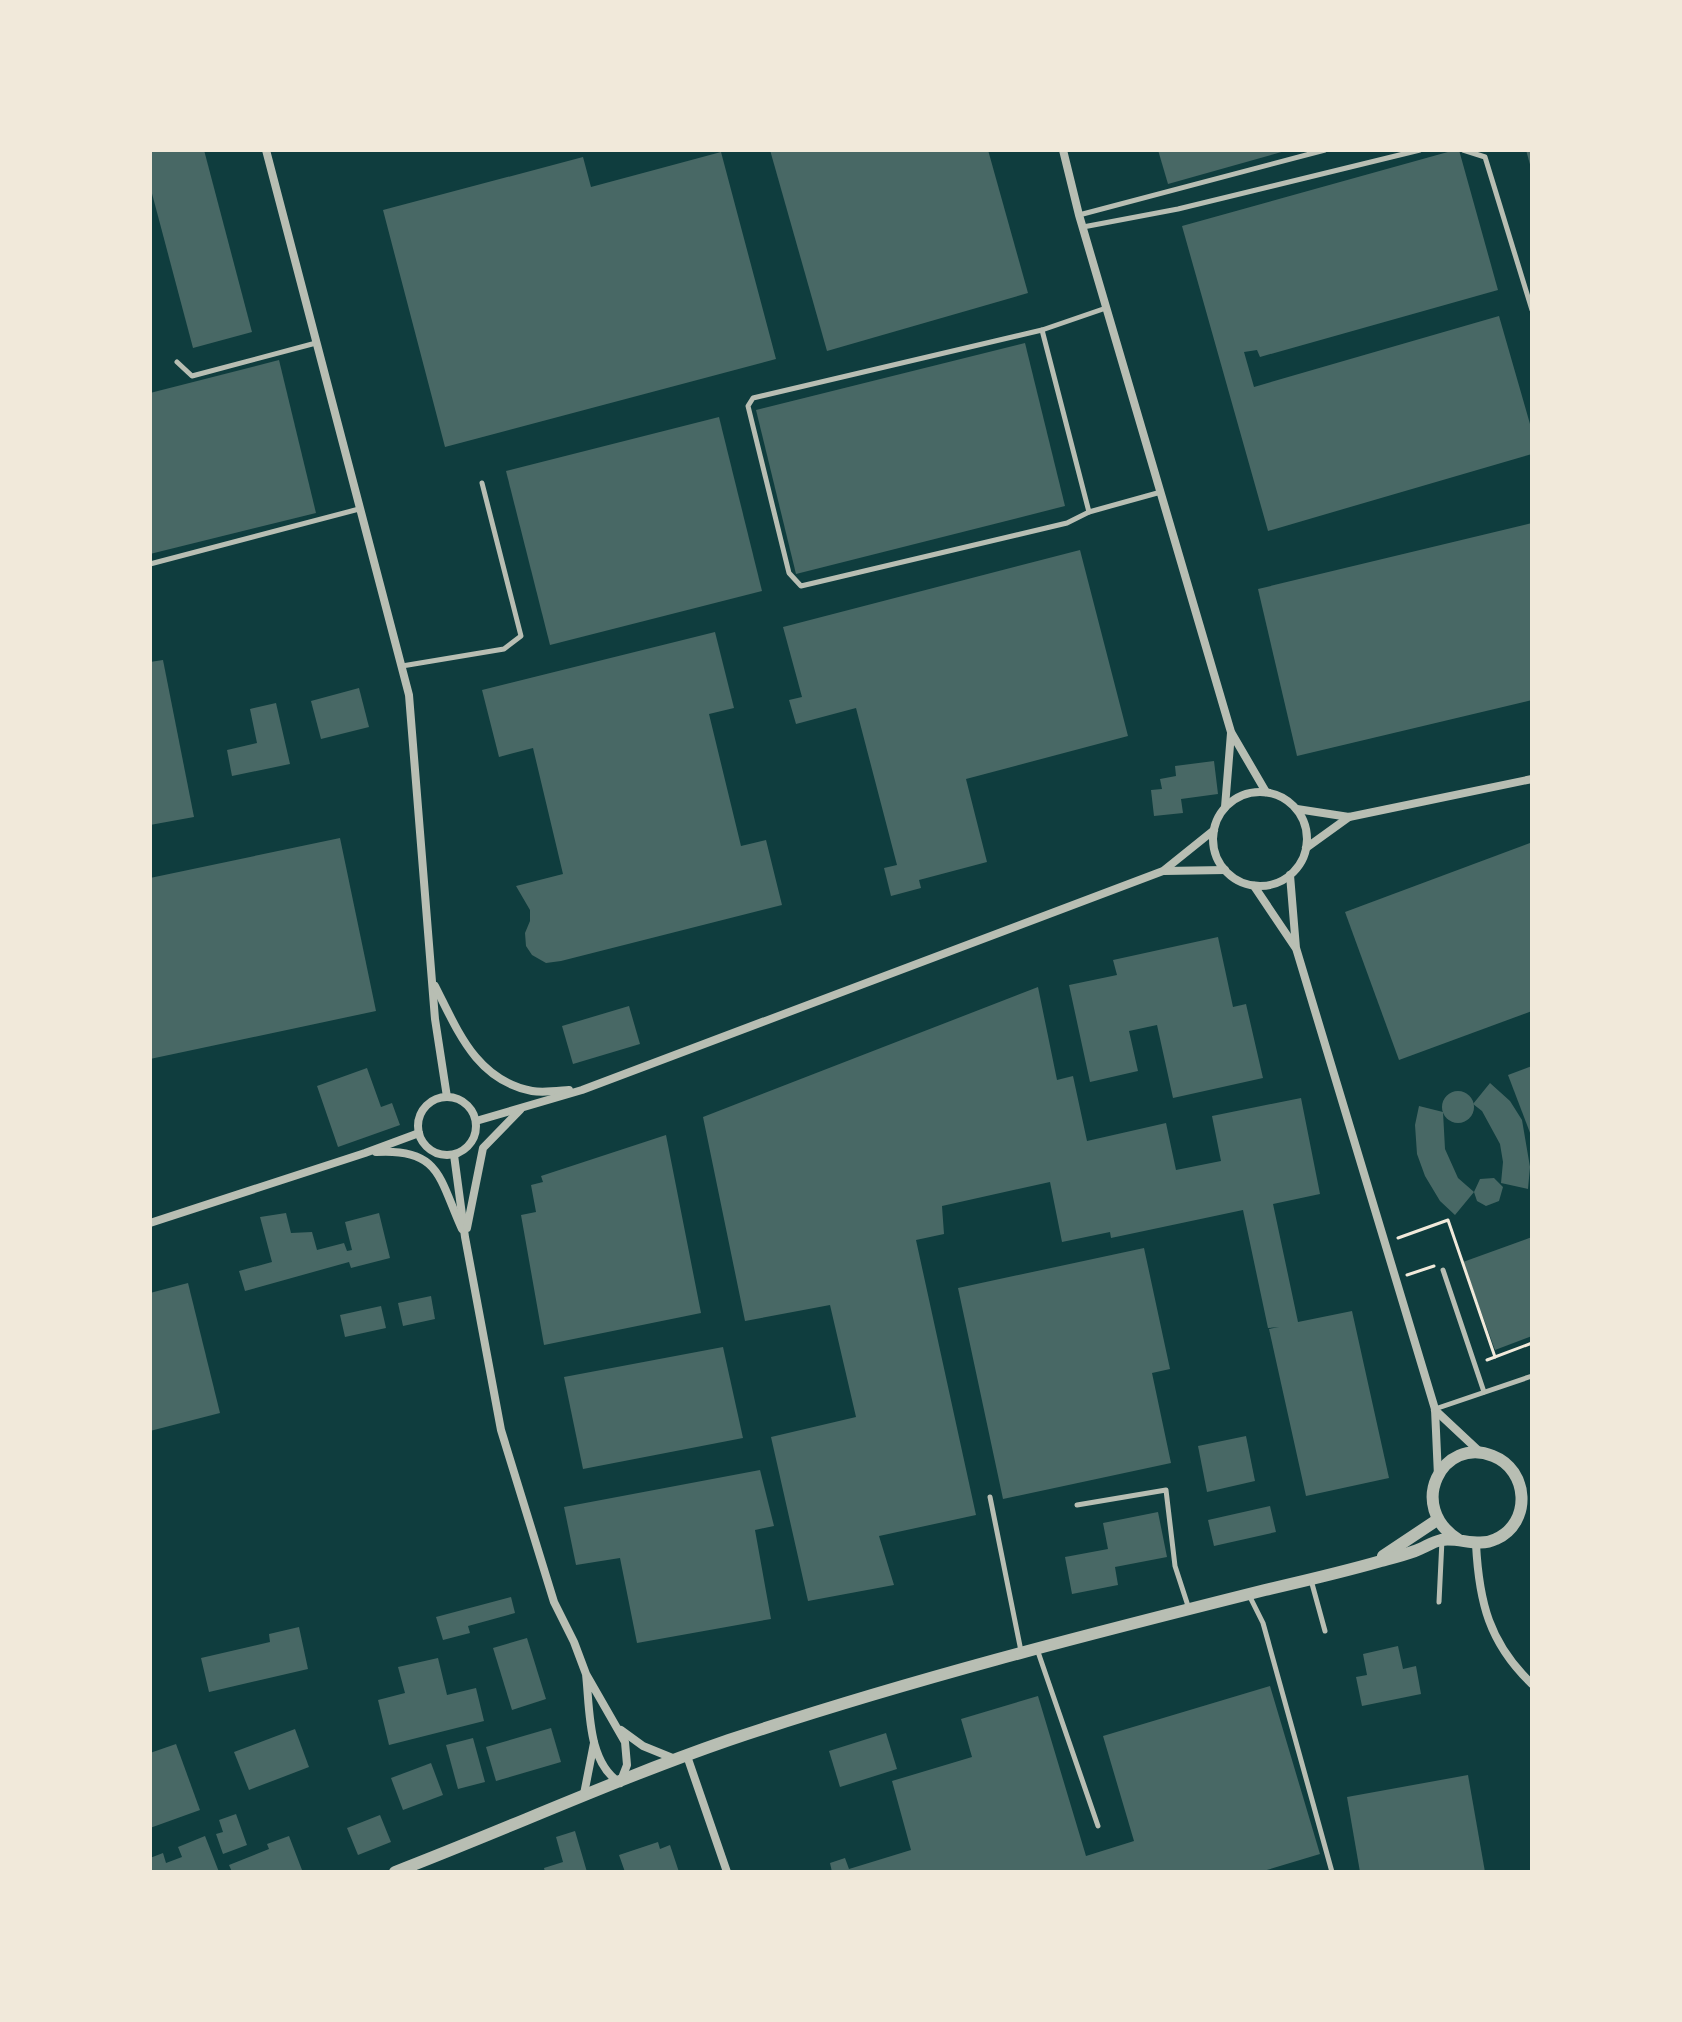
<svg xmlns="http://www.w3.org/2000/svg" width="1682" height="2022" viewBox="0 0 1682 2022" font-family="Inter,sans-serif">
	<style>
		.building { fill: #486865 }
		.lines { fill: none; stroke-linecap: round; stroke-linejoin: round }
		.path { stroke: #f1e9da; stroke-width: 3 }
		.service { stroke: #b8beb3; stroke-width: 5 }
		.minor { stroke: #b8beb3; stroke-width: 8 }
		.tertiary { stroke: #b8beb3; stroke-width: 12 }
	</style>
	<rect width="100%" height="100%" fill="#0f3d3e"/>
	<g class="building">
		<polygon points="150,150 204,150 252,332 193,348 150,186"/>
		<polygon points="770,150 988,150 1028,293 827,351"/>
		<polygon points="1158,150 1285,150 1285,151 1168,184"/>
		<polygon points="1455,150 1459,150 1498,290 1260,357 1257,350 1244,352 1254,387 1499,316 1532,431 1532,454 1268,531 1182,226"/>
		<polygon points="1526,150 1532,150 1532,168 1531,168"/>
		<polygon points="721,152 776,359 445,447 383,210 583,157 591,187"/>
		<polygon points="1025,343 1065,506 796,574 756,410"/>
		<polygon points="279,360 316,513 150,554 150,393"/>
		<polygon points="719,417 762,591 550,645 506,471"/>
		<polygon points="1532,523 1532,700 1297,756 1258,589"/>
		<polygon points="1080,550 1128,736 966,779 987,862 919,880 921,888 891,896 884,868 897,865 856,708 796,724 789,700 802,697 783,627"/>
		<polygon points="715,632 734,708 709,714 741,846 766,840 782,905 561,961 546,963 532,955 526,946 525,933 530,921 530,910 516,886 563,874 533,748 499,757 482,690"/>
		<polygon points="163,660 194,817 150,825 150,662"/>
		<polygon points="359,688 369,727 321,739 311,701"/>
		<polygon points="276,703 290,764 232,776 227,750 257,743 250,709"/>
		<polygon points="1214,761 1218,794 1181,799 1183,813 1154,816 1151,790 1162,789 1160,779 1176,776 1175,766"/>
		<polygon points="340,838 376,1011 150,1059 150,878"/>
		<polygon points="1530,843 1532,1011 1399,1060 1345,912"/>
		<polygon points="1218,937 1233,1007 1246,1004 1263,1078 1173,1098 1157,1025 1129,1031 1138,1071 1090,1082 1069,985 1117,975 1113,960"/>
		<polygon points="1038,987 1057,1080 1073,1076 1087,1141 1166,1123 1176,1170 1221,1161 1212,1116 1301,1098 1320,1194 1273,1204 1298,1322 1352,1311 1389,1478 1306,1496 1269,1329 1279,1327 1268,1328 1243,1210 1111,1238 1110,1232 1062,1242 1050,1182 942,1206 944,1234 916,1240 976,1515 879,1536 894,1585 808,1601 771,1437 856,1417 830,1305 745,1321 703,1117"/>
		<polygon points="629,1006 640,1044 573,1064 562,1026"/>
		<polygon points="1532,1066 1532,1138 1508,1075"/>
		<polygon points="367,1068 381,1107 392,1103 400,1125 338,1147 317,1086"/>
		<polygon points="1490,1083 1510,1101 1522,1120 1530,1167 1528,1189 1501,1183 1503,1162 1500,1144 1482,1111 1473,1104"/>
		<circle cx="1458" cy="1107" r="16"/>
		<polygon points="1419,1106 1443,1112 1445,1149 1458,1178 1474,1192 1480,1179 1494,1178 1503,1187 1499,1201 1486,1206 1477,1201 1474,1192 1455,1215 1440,1201 1425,1176 1417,1154 1415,1125"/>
		<polygon points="666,1135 701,1313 544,1345 521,1215 536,1212 531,1185 543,1182 541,1176"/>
		<polygon points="286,1213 291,1233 312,1232 317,1250 344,1243 347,1251 352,1250 345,1222 379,1213 390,1258 351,1268 349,1262 245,1291 239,1271 272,1262 260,1217"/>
		<polygon points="1532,1237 1532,1336 1495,1350 1463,1262"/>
		<polygon points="1144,1248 1170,1369 1152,1373 1171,1463 1003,1499 958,1288"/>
		<polygon points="188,1283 220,1413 150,1431 150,1293"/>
		<polygon points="431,1296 435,1319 403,1326 398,1303"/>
		<polygon points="381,1306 386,1328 345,1337 340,1315"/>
		<polygon points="723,1347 743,1438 583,1469 564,1377"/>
		<polygon points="1246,1436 1255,1481 1207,1492 1198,1446"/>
		<polygon points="760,1470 774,1526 755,1530 771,1619 637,1643 620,1558 576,1565 564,1507"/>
		<polygon points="1270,1506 1276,1532 1214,1546 1208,1520"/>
		<polygon points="1158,1512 1167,1557 1115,1567 1118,1585 1072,1594 1065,1557 1108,1549 1103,1523"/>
		<polygon points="511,1597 515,1613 468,1626 470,1633 443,1640 436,1617"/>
		<polygon points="299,1627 308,1669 209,1692 201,1658 270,1642 269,1634"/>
		<polygon points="527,1638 546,1699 512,1710 493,1648"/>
		<polygon points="1398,1646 1403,1669 1416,1666 1421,1694 1362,1706 1356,1677 1367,1675 1363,1654"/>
		<polygon points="438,1658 447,1695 476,1688 484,1721 389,1745 378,1700 405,1693 398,1667"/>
		<polygon points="1270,1686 1320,1854 1260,1872 832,1872 830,1863 845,1858 849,1869 911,1850 892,1781 972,1757 961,1719 1038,1696 1086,1856 1134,1841 1103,1736"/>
		<polygon points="551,1728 561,1762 496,1781 486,1747"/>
		<polygon points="295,1729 309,1767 249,1790 234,1752"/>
		<polygon points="886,1733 897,1769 840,1787 829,1751"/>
		<polygon points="473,1738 485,1782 458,1789 446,1745"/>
		<polygon points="176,1744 200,1810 150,1828 150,1753"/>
		<polygon points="431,1763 443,1795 403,1810 391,1778"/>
		<polygon points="1468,1775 1485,1872 1360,1872 1347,1797"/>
		<polygon points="236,1814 247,1845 223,1854 216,1834 223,1832 219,1820"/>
		<polygon points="380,1815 391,1842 358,1855 347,1828"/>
		<polygon points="575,1831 587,1872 545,1872 544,1868 563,1862 556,1837"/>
		<polygon points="205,1836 219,1872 150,1872 150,1858 163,1853 166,1863 182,1857 178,1847"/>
		<polygon points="289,1836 302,1870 232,1872 229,1865 269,1849 267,1844"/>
		<polygon points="658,1842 660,1849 670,1845 679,1872 625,1872 619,1855"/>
	</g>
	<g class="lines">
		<g class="path">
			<polyline points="1398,1238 1448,1220 1495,1357"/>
			<polyline points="1407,1275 1434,1266"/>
			<polyline points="1487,1360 1532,1343"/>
		</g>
		<g class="service">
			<polyline points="1463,150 1485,157 1532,310"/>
			<polyline points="1079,215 1325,150"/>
			<polyline points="1083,227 1178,209 1420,150"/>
			<polyline points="1106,308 1042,330 1089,512 1161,492"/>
			<polyline points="1042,330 753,398 748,406 789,573 801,586 1067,523 1089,512"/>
			<polyline points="177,362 192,376 316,343"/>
			<polyline points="150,564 359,509"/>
			<polyline points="402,666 504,649 521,636 482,483"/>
			<polyline points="1443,1270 1484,1392"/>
			<polyline points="1435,1409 1532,1376"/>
			<polyline points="990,1497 1021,1651"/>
			<polyline points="1077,1505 1166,1490 1175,1566 1189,1609"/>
			<polyline points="1311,1580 1325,1631"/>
			<polyline points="1249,1595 1263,1623 1332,1872"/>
			<polyline points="1439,1602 1442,1540"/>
			<polyline points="1037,1649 1098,1826"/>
		</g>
		<g class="minor">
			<polyline points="266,150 409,695 435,1019 447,1097"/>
			<polyline points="1063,150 1079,215 1231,732 1266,792"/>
			<circle cx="1260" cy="839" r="47"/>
			<polyline points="1225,807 1231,733"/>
			<polyline points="1297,809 1349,817 1532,779"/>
			<polyline points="1306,848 1349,817"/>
			<polyline points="1164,871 1225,870"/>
			<polyline points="1290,875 1296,948 1435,1409 1438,1476"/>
			<polyline points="1254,886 1295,947"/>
			<path d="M435 986C458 1031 476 1080 532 1091 543 1093 557 1091 569 1090"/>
			<circle cx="447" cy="1126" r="29"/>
			<polyline points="476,1121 582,1090 1163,871 1214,830"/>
			<path d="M376 1152C441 1148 439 1179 462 1229"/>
			<path d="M454 1155 465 1237 501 1430 554 1602 574 1642 586 1674 625 1742 627 1765 620 1783C587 1762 590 1709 586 1674"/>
			<polyline points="150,1223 365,1153 419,1133"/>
			<polyline points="467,1228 483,1148 520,1110"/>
			<polyline points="1435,1410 1481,1453"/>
			<path d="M1476 1544C1479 1602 1489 1643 1532 1684"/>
			<polyline points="621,1730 643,1746 675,1759"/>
			<polyline points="687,1756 727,1872"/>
			<polyline points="584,1794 594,1743"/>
		</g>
		<g class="tertiary">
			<polyline points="1383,1556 1437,1520"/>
			<path d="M395 1872C507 1829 616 1779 729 1740 905 1681 1085 1635 1265 1590 1304 1581 1343 1572 1381 1561 1392 1558 1404 1555 1415 1551 1424 1548 1432 1542 1441 1540 1460 1537 1478 1548 1496 1539 1532 1523 1529 1470 1493 1456 1443 1435 1405 1507 1459 1540"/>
		</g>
	</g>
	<rect width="1682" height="2022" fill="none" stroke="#f1e9da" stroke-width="304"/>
</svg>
